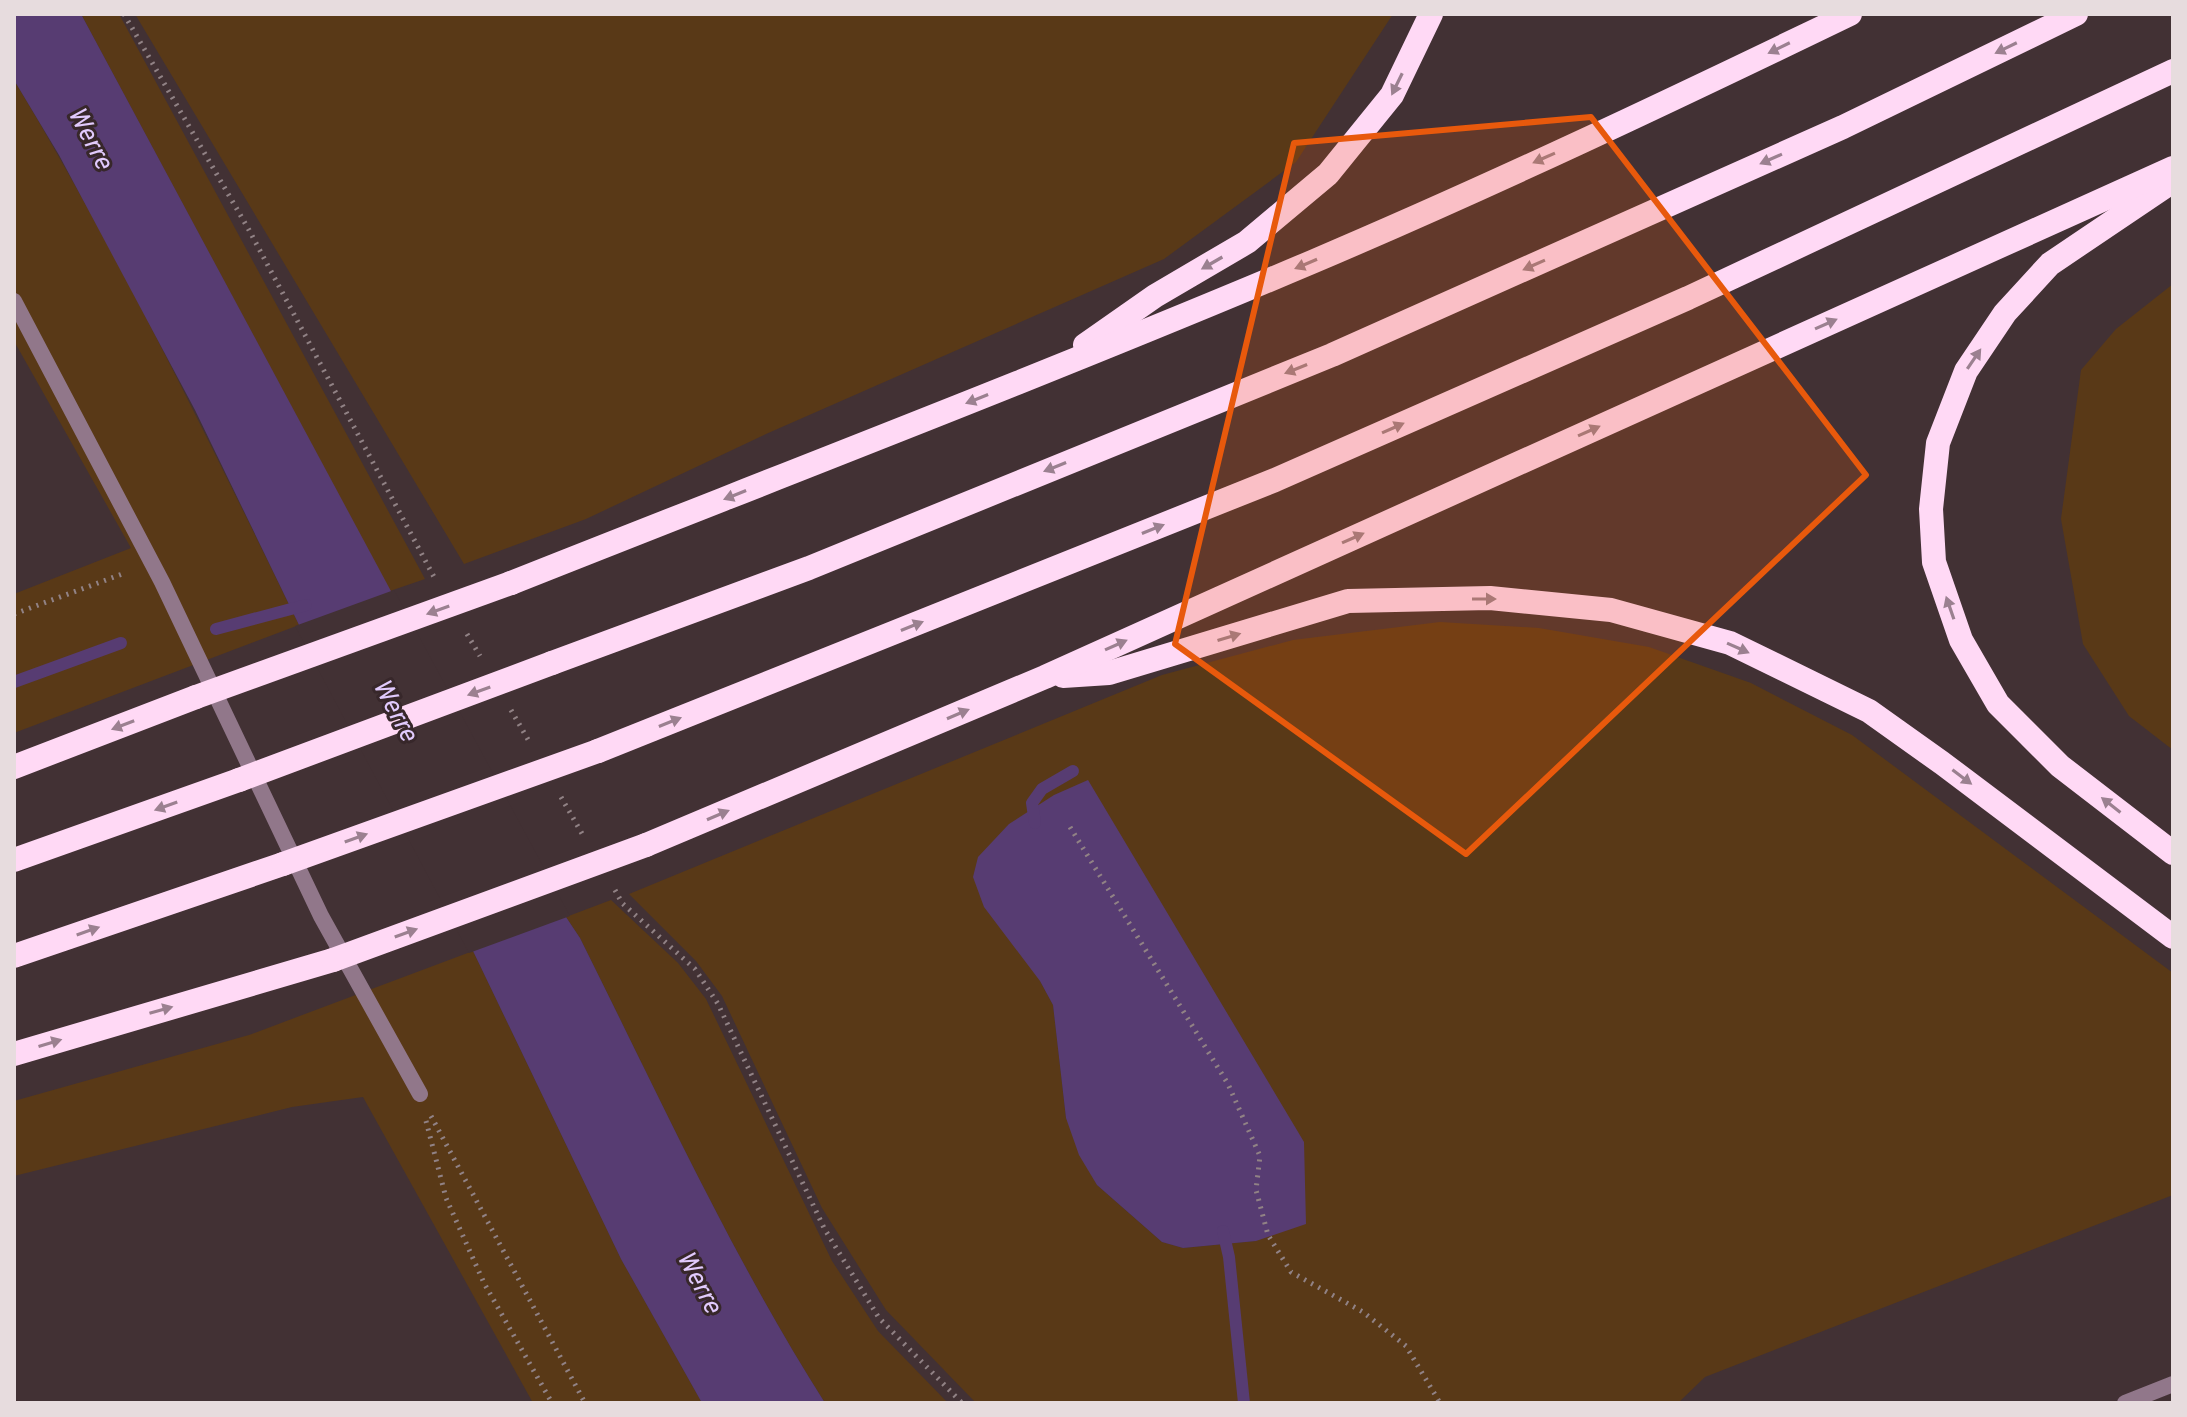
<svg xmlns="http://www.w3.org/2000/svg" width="2187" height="1417" viewBox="0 0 2187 1417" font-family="Overpass,sans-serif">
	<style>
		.green { fill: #593917; fill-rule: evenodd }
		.water { fill: #573c72 }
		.pier { fill: #423134 }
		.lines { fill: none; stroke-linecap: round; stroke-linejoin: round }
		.stream { stroke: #573c72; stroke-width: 12 }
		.path { stroke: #918285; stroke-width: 5; stroke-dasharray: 2 6; stroke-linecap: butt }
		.minor { stroke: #91778a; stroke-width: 16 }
		.motorway { stroke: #ffd9f5; stroke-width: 24 }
		.motorway-bridge { stroke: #ffd9f5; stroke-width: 24 }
		.oneway { fill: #9b8090 }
		.marked { fill: #e8590c; fill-opacity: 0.2; stroke: #e8590c; stroke-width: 6; stroke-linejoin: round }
		.labels { text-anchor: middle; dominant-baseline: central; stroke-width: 6; stroke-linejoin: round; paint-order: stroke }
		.water-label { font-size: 26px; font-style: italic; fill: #e1cafd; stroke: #37272a }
	</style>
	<rect width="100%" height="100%" fill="#423134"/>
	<g class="green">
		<polygon points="81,14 119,14 425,579 390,591"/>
		<polygon points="135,14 1393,14 1296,162 1164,259 766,434 586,519 464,564"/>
		<path d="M14 80C120 256 209 441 299 625L14 733V594L131 548 14 341Z"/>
		<polygon points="2173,284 2173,750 2129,716 2083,644 2061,519 2081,370 2116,329"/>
		<path d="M1440 622 1539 628 1649 647 1751 683 1852 735 2173 973V1195L1705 1377 1678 1403H976L886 1310 822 1208 722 996 696 961 629 894 1162 675 1293 640ZM1040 981 1268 1235 1255 1241 1183 1248 1162 1242 1097 1185 1066 1118 1053 1005Z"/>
		<path d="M611 900 678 963 706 999 832 1261 878 1331 948 1403H825C731 1255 658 1094 580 938L566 917Z"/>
		<polygon points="473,951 621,1259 702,1403 533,1403 363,1097 292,1107 14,1176 14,1101 249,1035"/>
	</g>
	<g class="water">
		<path d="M14 14H81L566 917 580 938C658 1094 731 1255 825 1403H702L621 1259 473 951 299 625 195 410 59 155 14 80Z"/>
		<polygon points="1088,780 1304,1142 1306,1224 1256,1241 1183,1248 1162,1242 1097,1185 1079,1155 1066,1118 1053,1005 1040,981 984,907 973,877 978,857 1009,824 1054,795"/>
	</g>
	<polygon class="pier" points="394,590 570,916 469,953 295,626"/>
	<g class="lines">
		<g class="stream">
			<polyline points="216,629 306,605"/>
			<polyline points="14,682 121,643"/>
			<polyline points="1035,823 1032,803 1042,789 1073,771"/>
			<polyline points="1223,1231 1229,1257 1244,1403"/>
		</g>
		<g class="path">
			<polyline points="124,14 249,230 434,577"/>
			<polyline points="14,614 125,573"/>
			<polyline points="467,634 480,656"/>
			<polyline points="511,710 530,743"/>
			<polyline points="561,797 584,837"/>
			<polyline points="1070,827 1228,1084 1260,1156 1256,1190 1268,1235 1291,1272 1363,1312 1406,1346 1440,1403"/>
			<polyline points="615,890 622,903 695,969 718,1004 824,1228 879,1318 962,1403"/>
			<polyline points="431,1116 585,1403"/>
			<polyline points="426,1121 446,1198 484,1283 552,1403"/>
		</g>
		<g class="minor">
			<polyline points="14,301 162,582 321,916 420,1094"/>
			<polyline points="2125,1403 2173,1384"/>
		</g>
		<g class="motorway">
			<polyline points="2173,181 2050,264 2005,313 1966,371 1938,443 1931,509 1934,562 1961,640 1998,704 2060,766 2173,853"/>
			<polyline points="1085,345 1155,296 1247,242 1328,174 1392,95 1431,14"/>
			<path d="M511 583C778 477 1047 374 1312 262 1493 185 1672 100 1850 14"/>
			<polyline points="552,663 809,568 1332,355 1843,127 2076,14"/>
			<polyline points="1063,676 1109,673 1348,601 1490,598 1611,610 1730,643 1869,711 1942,763 2173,937"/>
			<polyline points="598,751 1275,480 1688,298 2173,71"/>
			<polyline points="14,767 196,697"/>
			<polyline points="646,845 1045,677 2173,168"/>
			<polyline points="14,860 239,780"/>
			<polyline points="14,956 283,864"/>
			<polyline points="14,1054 333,960"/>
		</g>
		<g class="motorway-bridge">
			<polyline points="196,697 511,583"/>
			<polyline points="239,780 552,663"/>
			<polyline points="283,864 598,751"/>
			<polyline points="333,960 646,845"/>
		</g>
	</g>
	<defs><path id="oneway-solid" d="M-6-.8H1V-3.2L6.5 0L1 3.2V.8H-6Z" transform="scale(2)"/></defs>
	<g class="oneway">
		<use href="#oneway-solid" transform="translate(1779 48) rotate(154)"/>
		<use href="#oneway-solid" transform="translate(2006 48) rotate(154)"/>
		<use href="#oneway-solid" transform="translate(1397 84) rotate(116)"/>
		<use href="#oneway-solid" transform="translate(1544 158) rotate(156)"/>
		<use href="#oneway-solid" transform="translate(1771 159) rotate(156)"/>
		<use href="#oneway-solid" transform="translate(1212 263) rotate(150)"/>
		<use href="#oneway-solid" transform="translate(1306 264) rotate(157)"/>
		<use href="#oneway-solid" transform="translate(1534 265) rotate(156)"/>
		<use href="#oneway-solid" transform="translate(1826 324) rotate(-24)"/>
		<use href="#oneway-solid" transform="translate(1974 359) rotate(-56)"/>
		<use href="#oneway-solid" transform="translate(1296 369) rotate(158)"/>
		<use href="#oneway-solid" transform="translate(977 399) rotate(158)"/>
		<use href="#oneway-solid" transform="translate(1393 428) rotate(-24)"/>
		<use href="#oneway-solid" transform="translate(1589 431) rotate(-24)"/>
		<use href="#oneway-solid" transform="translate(1055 467) rotate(158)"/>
		<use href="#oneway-solid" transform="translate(735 495) rotate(158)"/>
		<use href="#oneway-solid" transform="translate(1153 529) rotate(-22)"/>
		<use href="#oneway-solid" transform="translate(1353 538) rotate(-24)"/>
		<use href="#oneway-solid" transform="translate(1484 599)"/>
		<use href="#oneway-solid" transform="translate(1950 608) rotate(-109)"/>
		<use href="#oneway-solid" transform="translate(438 610) rotate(160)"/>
		<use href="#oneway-solid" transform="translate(912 626) rotate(-22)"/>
		<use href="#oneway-solid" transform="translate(1229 637) rotate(-17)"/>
		<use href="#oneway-solid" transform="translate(1116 645) rotate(-24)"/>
		<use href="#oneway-solid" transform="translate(1738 648) rotate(24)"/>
		<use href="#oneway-solid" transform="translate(479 691) rotate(160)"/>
		<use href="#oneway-solid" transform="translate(958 714) rotate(-23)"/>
		<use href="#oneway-solid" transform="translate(670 722) rotate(-22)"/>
		<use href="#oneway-solid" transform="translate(123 725) rotate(159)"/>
		<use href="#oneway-solid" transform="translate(1962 777) rotate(37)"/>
		<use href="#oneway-solid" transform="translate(2111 805) rotate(-142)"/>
		<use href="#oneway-solid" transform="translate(166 806) rotate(160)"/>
		<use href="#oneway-solid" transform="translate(718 815) rotate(-23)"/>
		<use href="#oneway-solid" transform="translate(356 838) rotate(-20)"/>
		<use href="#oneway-solid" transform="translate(88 931) rotate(-19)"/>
		<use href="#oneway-solid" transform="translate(406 933) rotate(-20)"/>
		<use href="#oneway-solid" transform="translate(161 1010) rotate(-16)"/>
		<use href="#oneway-solid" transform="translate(50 1043) rotate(-17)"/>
	</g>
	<path class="marked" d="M1591 117 1866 475 1466 854 1175 644 1294 143Z"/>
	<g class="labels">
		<g class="water-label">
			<text transform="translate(89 139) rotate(62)">Werre</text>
			<text transform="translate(394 711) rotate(62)">Werre</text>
			<text transform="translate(698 1283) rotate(62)">Werre</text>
		</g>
	</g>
	<rect width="2187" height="1417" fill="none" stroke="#e7dcde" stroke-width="32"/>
</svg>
